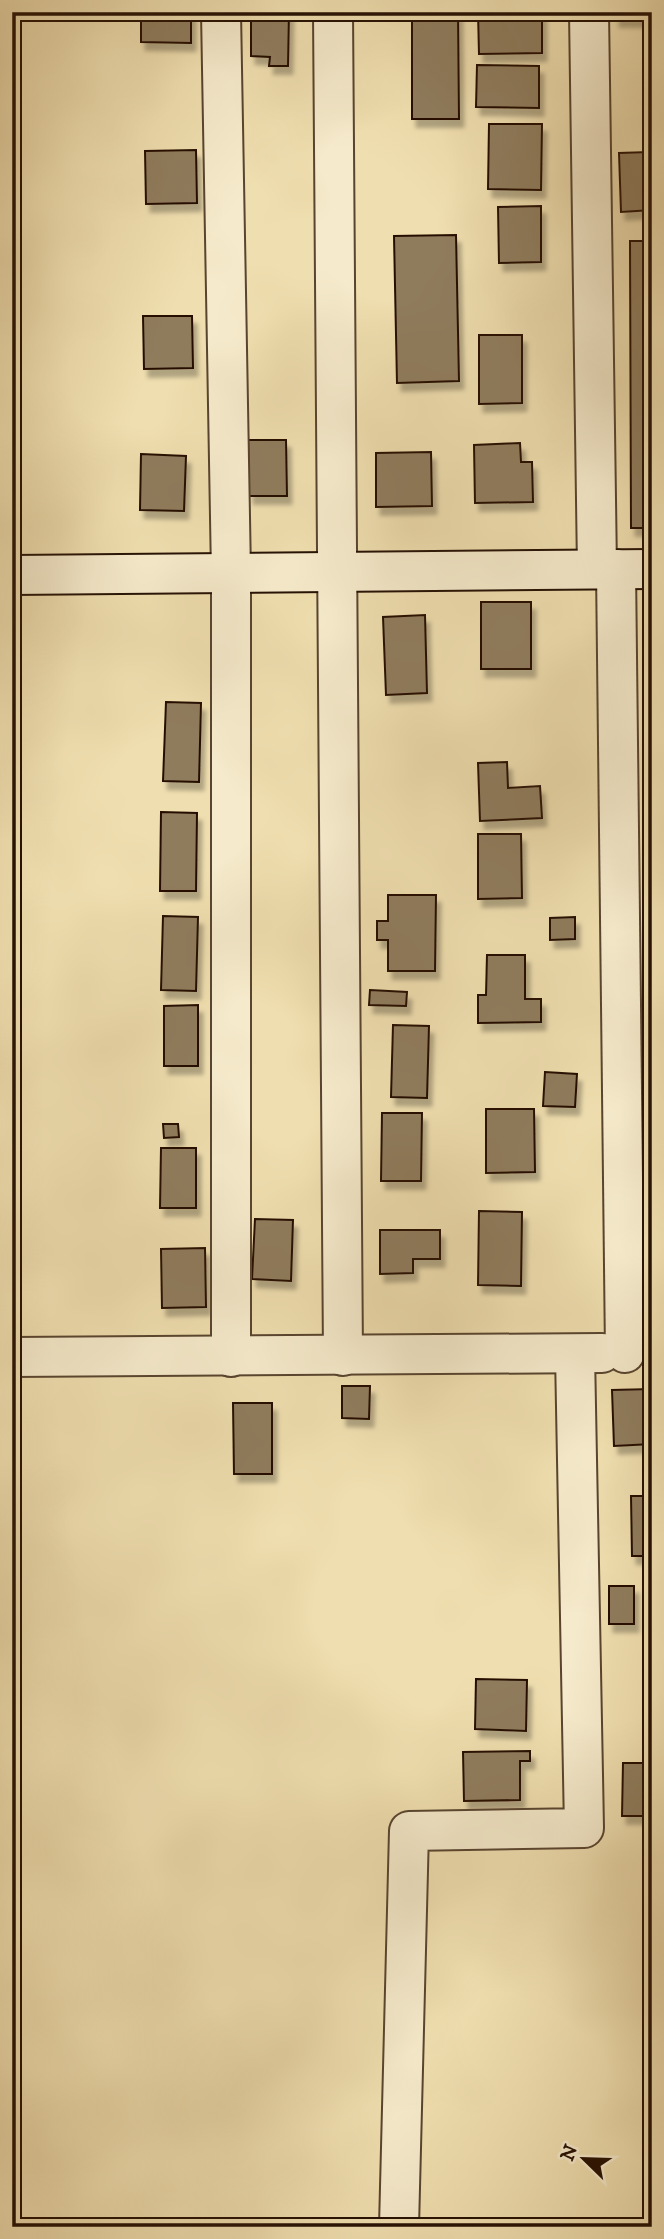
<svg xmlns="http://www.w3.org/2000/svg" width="664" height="2239" viewBox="0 0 664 2239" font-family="'IM FELL DW Pica',serif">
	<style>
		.building { fill: #8f7c5d; stroke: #261104; stroke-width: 2; filter: url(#shadow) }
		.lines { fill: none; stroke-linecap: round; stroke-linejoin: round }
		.lane-casing { stroke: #58442f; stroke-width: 24 }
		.street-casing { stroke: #58442f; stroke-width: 42 }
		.secondary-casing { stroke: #261104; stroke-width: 42 }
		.lane { stroke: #f5eacb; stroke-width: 21 }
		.street { stroke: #f5eacb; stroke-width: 38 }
		.secondary { stroke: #f5eacb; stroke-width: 38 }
	</style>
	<defs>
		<filter id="shadow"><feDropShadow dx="4.5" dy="8" stdDeviation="2" flood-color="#0004"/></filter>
	</defs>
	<rect width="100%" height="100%" fill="#efdeaf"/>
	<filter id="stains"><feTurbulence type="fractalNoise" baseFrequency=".00286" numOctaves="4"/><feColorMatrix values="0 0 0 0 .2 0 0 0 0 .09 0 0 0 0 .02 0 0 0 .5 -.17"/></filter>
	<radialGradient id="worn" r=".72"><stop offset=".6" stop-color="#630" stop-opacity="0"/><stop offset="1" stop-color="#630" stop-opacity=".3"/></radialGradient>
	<g class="building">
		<polygon points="141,12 191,12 191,43 141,42"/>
		<polygon points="251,12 289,12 288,66 269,66 270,57 251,56"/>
		<polygon points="412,12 458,12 459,119 412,119"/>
		<polygon points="478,12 542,12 542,53 479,54"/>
		<rect x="615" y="12" width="37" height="7"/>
		<polygon points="477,65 539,66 539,108 476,107"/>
		<polygon points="489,124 542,124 541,190 488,189"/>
		<polygon points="196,150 197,203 146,204 145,151"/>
		<polygon points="649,152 652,210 621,212 619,153"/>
		<polygon points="541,206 541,262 499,263 498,207"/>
		<polygon points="456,235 459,381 397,383 394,236"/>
		<polygon points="630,241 652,241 652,528 631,528"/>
		<polygon points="143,316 192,316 193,368 144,369"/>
		<polygon points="479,335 522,335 522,403 479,404"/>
		<polygon points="248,440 286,440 287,496 249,496"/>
		<polygon points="520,443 521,462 532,462 533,502 475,503 474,445"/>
		<polygon points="431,452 432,506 376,507 376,453"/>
		<polygon points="141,454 186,456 184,511 140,510"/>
		<rect x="481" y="602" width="50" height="67"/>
		<polygon points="425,615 427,693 386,695 383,617"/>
		<polygon points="166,702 201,703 199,782 163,781"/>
		<polygon points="507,762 508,788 540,786 542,818 480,821 478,763"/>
		<polygon points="161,812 197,813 196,891 160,891"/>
		<polygon points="478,834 521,834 522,898 478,899"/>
		<polygon points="388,895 436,895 435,971 388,971 388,940 377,940 377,921 388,921"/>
		<polygon points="163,916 198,917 196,991 161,990"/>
		<polygon points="575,917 575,939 550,940 550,918"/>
		<polygon points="487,955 525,955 525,999 541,999 541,1022 478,1023 478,995 486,995"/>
		<polygon points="370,990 407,992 406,1006 369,1005"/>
		<polygon points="198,1005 198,1066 164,1066 164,1006"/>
		<polygon points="393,1025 429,1026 427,1098 391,1097"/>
		<polygon points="545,1072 577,1074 575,1107 543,1106"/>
		<polygon points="486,1109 534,1109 535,1172 486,1173"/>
		<polygon points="382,1113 422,1113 421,1181 381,1181"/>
		<polygon points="163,1124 178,1124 179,1137 164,1138"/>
		<polygon points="161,1148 196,1148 196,1208 160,1208"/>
		<polygon points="479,1211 522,1212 521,1286 478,1285"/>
		<polygon points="255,1219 293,1220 291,1281 252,1279"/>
		<polygon points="380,1230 440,1230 440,1259 413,1259 413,1273 380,1274"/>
		<polygon points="205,1248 206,1307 162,1308 161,1249"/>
		<polygon points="342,1386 370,1386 369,1419 342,1418"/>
		<polygon points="652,1389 652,1444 614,1446 612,1390"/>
		<polygon points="233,1403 272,1403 272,1474 234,1474"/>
		<polygon points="631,1496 652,1496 652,1556 632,1556"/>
		<rect x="609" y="1586" width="25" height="38"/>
		<polygon points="476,1679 527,1680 526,1731 475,1729"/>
		<polygon points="530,1751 530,1761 520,1761 520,1800 464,1801 463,1752"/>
		<polygon points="623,1763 652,1763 652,1816 622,1816"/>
	</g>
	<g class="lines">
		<defs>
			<polyline id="lane" points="624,1265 652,1264"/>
			<g id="street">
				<polyline points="221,12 231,573 231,1357"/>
				<polyline points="333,12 343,1356"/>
				<polyline points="589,12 597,569"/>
				<polyline points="616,569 625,1353"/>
				<polyline points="12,1357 602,1353"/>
				<polyline points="399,2227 409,1831 584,1828 575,1354"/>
			</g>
			<polyline id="secondary" points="12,575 652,569"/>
		</defs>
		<use href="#lane" class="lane-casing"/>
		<use href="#street" class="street-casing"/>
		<use href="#secondary" class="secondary-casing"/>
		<use href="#lane" class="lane"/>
		<use href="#street" class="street"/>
		<use href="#secondary" class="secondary"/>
	</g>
	<rect width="664" height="2239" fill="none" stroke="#efdeaf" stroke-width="42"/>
	<rect x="14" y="14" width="636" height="2211" fill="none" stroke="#261104" stroke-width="3.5"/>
	<rect x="21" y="21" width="622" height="2197" fill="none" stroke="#261104" stroke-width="2"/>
	<g transform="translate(584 2159) rotate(293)" stroke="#f5eacb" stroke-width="5" paint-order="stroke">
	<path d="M0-5L12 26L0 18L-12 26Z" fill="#261104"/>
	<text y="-10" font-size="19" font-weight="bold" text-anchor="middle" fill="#261104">N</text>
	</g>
	<rect width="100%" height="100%" filter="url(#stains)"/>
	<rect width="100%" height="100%" fill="url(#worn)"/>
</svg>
